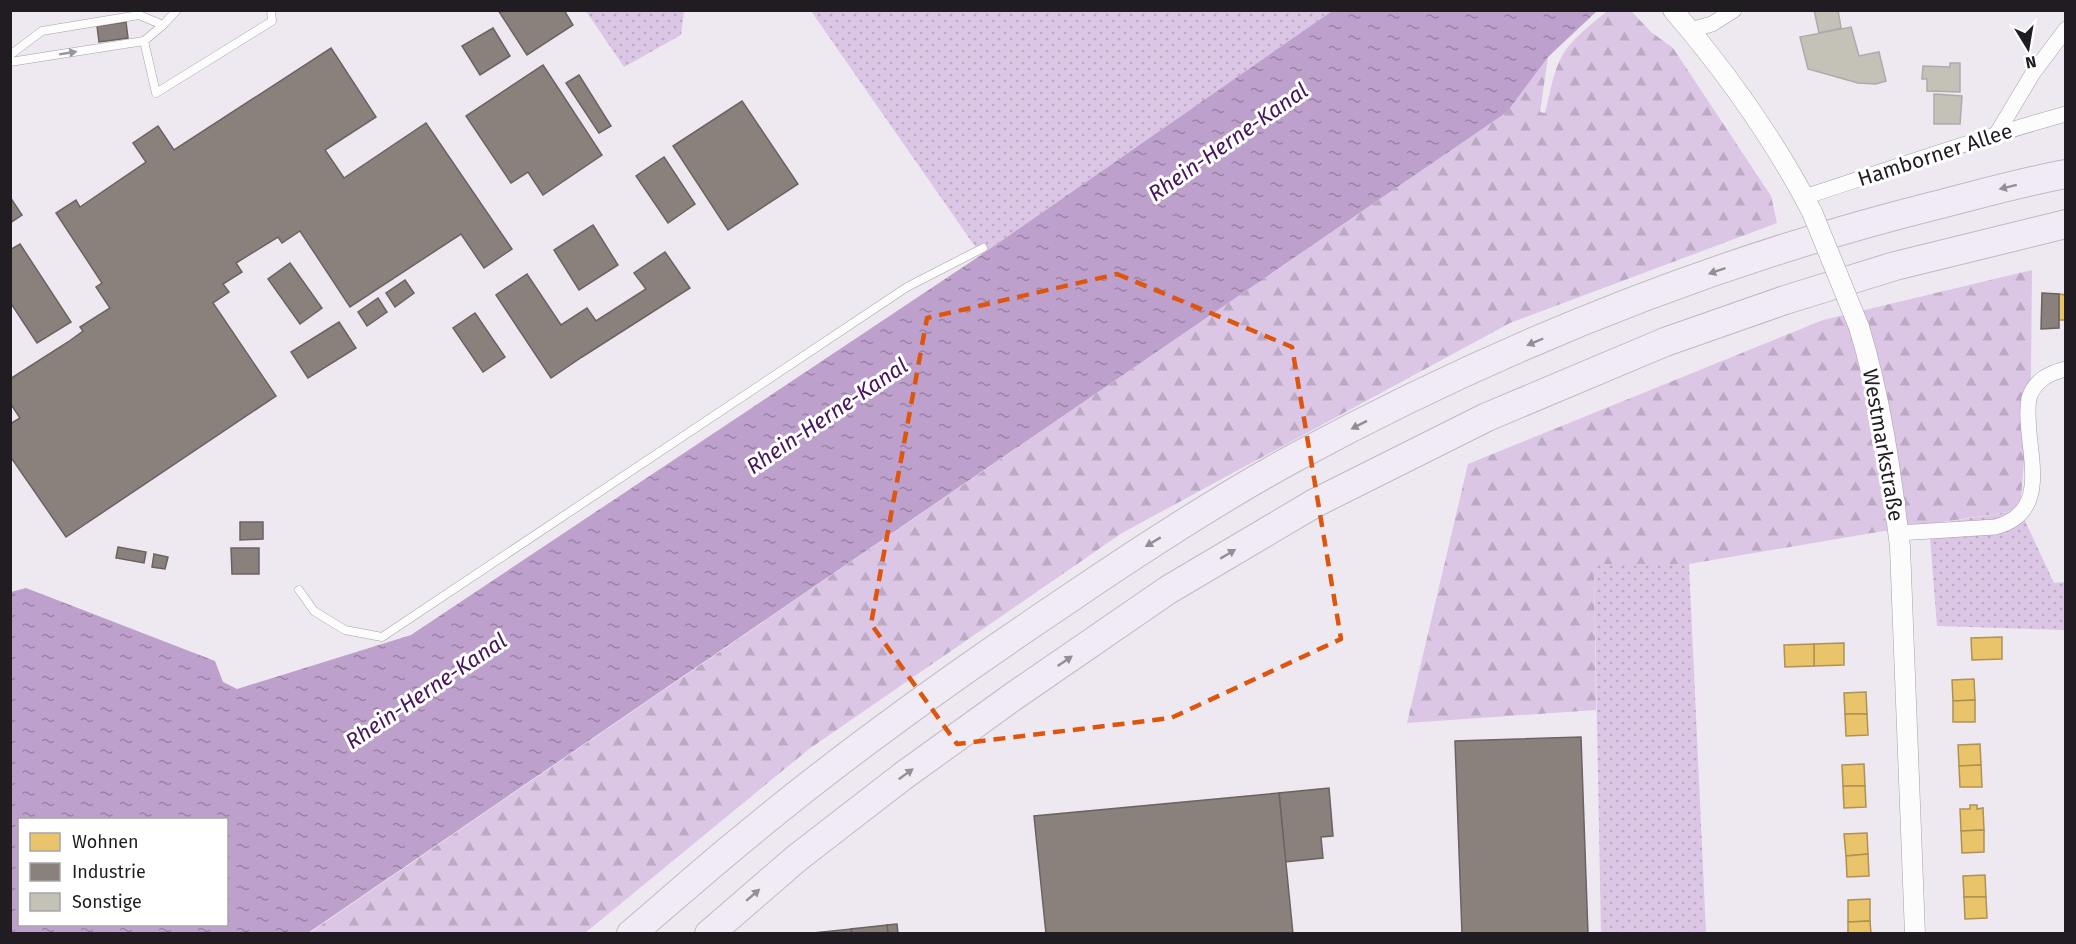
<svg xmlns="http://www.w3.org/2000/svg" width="2076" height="944" viewBox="0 0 2076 944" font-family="'Fira Sans',sans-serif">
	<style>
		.grass { fill: url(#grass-dots) }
		.forest { fill: url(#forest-firs) }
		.water { fill: url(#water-ripples); fill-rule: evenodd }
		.homes { fill: #e9c46a; stroke: #ad9254; stroke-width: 1.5 }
		.industry { fill: #8a817c; stroke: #6a6361; stroke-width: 1.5 }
		.building { fill: #c4c1b6; stroke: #adaaab; stroke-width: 1.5 }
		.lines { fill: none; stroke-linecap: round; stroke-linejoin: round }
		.service-casing { stroke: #a5a1a7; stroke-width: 9 }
		.minor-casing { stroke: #a5a1a7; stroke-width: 16 }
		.tertiary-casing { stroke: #a5a1a7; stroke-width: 21 }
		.motorway-casing { stroke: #c1b9c5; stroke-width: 30 }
		.service { stroke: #fcfcfd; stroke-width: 8 }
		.minor { stroke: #fcfcfd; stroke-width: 15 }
		.tertiary { stroke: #fcfcfd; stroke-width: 20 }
		.motorway { stroke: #f1ebf5; stroke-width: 28 }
		.tertiary-bridge-casing { stroke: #a5a1a7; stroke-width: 21; stroke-linecap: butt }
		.tertiary-bridge { stroke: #fcfcfd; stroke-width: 20 }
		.oneway { fill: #99979a }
		.oneway2 { fill: #938e96 }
		.marked { fill: none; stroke: #de560d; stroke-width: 4.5; stroke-dasharray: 12 8; stroke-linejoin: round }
		.labels { text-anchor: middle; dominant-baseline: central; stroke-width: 6; stroke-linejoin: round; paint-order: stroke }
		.street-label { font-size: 21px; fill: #201c22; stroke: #fff }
		.water-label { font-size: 22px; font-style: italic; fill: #47135c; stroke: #fff }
	</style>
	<defs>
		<pattern id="grass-dots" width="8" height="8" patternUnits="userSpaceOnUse" patternTransform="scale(1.5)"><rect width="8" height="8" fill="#dbc6e5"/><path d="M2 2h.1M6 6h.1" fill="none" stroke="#bcaac4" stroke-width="1.8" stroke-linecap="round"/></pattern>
		<pattern id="forest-firs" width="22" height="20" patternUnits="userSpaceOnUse" patternTransform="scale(1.5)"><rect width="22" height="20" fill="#dbc6e5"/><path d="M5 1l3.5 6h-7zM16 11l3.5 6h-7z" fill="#bcaac4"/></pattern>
		<pattern id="water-ripples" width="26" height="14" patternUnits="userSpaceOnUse" patternTransform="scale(1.5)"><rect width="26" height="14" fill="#bea0cc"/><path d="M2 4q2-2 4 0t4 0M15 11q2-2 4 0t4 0" fill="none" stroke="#9a82a5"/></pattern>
	</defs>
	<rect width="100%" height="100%" fill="#eee8f0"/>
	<g class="grass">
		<polygon points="586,11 684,11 681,35 624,67"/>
		<polygon points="811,11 1332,11 981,255"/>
		<polygon points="2020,510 2054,583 2065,582 2065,630 1937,626 1929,525"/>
		<polygon points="1594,564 1689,564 1706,933 1601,933"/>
	</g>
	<g class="forest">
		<path d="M1607 11H1631L1651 32 1673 48 1771 196 1777 223 1510 323 1122 533 809 749 585 933 308 934 1507 112 1548 57 1540 112 1545 113C1550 94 1553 71 1563 54 1574 37 1592 24 1607 11Z"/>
		<polygon points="2032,270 2031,374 2020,510 1872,533 1689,564 1594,564 1596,710 1407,723 1468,464 1823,320"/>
	</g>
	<path class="water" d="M1332 11H1597L1548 57 1507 112 308 933H11V592L26 588 215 661 223 682 237 689 411 635 981 255ZM20 820H226V924H20Z"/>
	<g class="homes">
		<polygon points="2059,294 2066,295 2066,320 2059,320"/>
		<polygon points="2002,637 2002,659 1972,660 1971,638"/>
		<polygon points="1844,643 1844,665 1814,666 1814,644"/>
		<polygon points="1814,644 1814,666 1785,667 1784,645"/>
		<polygon points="1974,679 1975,700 1953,701 1952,680"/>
		<polygon points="1866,692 1867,714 1845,714 1844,693"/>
		<polygon points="1975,700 1975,722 1953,722 1953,701"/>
		<polygon points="1845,714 1867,714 1868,735 1846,736"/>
		<polygon points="1980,744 1981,765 1959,766 1958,745"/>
		<polygon points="1864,764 1865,786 1843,786 1842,765"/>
		<polygon points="1981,765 1982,787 1960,787 1959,766"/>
		<polygon points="1843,786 1865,786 1866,807 1844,808"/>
		<polygon points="1970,805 1977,805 1977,809 1983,808 1984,830 1961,831 1960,809 1970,809"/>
		<polygon points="1984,830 1984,852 1962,853 1961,831"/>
		<polygon points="1867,833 1868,854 1846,856 1844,834"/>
		<polygon points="1868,854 1869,876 1847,877 1846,856"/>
		<polygon points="1985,875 1986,897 1964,897 1963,876"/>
		<polygon points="1964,897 1986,897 1987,918 1965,919"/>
		<polygon points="1870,899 1870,921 1848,922 1848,900"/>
		<polygon points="1870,921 1871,934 1848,934 1848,922"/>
	</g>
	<g class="industry">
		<polygon points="498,10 564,10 573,25 527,55"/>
		<polygon points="126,22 128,38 99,42 97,26"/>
		<polygon points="493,28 510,56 480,75 462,46"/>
		<polygon points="331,48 376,117 325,150 344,178 426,123 512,249 484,268 461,234 350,307 300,231 282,243 278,237 236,263 242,272 223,284 229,292 213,303 276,396 66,537 10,456 10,424 20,418 10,403 10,379 68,342 83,331 80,327 110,308 96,287 102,283 56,213 76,200 80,207 146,162 133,143 158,126 174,150"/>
		<polygon points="543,65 602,155 543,195 528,172 511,183 466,116"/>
		<polygon points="579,75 611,126 599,133 566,83"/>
		<polygon points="742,101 798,184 728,230 673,146"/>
		<polygon points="664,157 695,204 668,223 636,176"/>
		<polygon points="10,197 22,215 10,223"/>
		<polygon points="593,225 618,265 579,290 554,250"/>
		<polygon points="20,244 71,322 37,343 10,302 10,250"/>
		<polygon points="665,252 690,288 582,357 551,378 496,295 527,274 561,325 587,308 596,321 646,289 634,273"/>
		<polygon points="290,263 322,308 300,324 268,279"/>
		<polygon points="405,280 414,293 395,307 386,293"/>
		<polygon points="2042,293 2059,294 2059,328 2041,329"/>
		<polygon points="378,298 387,312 367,326 358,312"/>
		<polygon points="475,313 505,357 483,372 453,328"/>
		<polygon points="339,322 356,348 308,378 291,352"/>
		<polygon points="240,522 263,522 263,539 240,540"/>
		<polygon points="118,547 146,552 144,563 116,558"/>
		<polygon points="231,548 259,548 259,574 232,574"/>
		<polygon points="154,554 168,557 165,569 152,567"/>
		<polygon points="1581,737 1588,934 1462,934 1455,741"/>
		<polygon points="1329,788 1333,836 1321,837 1323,858 1285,862 1279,793"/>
		<polygon points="1279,793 1293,934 1046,934 1034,816"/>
		<polygon points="897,924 898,934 888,934 887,925"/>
		<polygon points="887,925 888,934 852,934 851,929"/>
		<polygon points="851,929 852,934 803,934"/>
	</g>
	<g class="building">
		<polygon points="1814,10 1838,10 1841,28 1819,33"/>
		<polygon points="1851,27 1859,56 1879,52 1886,81 1876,84 1858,83 1808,69 1800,37"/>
		<polygon points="1950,63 1960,63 1960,92 1927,91 1927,79 1922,79 1923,66 1950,67"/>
		<polygon points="1934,94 1962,96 1960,124 1934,124"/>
	</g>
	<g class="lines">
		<defs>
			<g id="service">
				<polyline points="163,25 177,10"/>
				<polyline points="144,41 156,93 272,21 271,10"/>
				<polyline points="10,55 42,31 139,15 163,25 144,41 10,62"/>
				<polyline points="299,590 314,611 345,630 382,637 907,287 983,248"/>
			</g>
			<g id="minor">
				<polyline points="1690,30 1712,24 1734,10"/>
				<polyline points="1997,133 2033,73 2066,29"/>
				<path d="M1804 197C1891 169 1977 138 2066 114"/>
				<path d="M1898 533 1995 527C2058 511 2021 442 2029 398 2035 380 2049 373 2066 369"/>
			</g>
			<g id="tertiary">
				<path d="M1673 10C1728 74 1773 137 1812 212"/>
				<path d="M1859 327C1881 399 1891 472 1900 547L1915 934"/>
			</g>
			<g id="motorway">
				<path d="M631 934C671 900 710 865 751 832 852 748 961 671 1070 598 1142 549 1217 500 1294 458 1497 348 1713 261 1937 205 1980 194 2022 182 2066 174"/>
				<polyline points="709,934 797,858 903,776 1014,696 1168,590 1315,503 1487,417 1665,342 1785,300 1895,266 2066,224"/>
			</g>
		</defs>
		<use href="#service" class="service-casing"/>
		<use href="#minor" class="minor-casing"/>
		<use href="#tertiary" class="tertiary-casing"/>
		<use href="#motorway" class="motorway-casing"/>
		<use href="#service" class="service"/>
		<use href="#minor" class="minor"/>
		<use href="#tertiary" class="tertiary"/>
		<use href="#motorway" class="motorway"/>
		<defs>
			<polyline id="tertiary-bridge" points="1812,212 1859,327"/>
		</defs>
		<use href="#tertiary-bridge" class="tertiary-bridge-casing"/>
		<use href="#tertiary-bridge" class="tertiary-bridge"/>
	</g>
	<defs><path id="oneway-solid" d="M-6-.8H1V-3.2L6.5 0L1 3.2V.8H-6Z" transform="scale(1.5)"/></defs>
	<use class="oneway" href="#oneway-solid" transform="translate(68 53) rotate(-9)"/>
	<g class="oneway2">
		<use href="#oneway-solid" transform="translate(2008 187) rotate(166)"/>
		<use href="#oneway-solid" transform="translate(1717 271) rotate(161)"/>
		<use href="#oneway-solid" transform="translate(1535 342) rotate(157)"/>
		<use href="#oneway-solid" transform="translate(1359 425) rotate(153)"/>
		<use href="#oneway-solid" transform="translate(1153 542) rotate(149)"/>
		<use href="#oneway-solid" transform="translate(1228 554) rotate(-31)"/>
		<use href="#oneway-solid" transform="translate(1065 661) rotate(-34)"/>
		<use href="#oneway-solid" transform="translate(906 774) rotate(-36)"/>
		<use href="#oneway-solid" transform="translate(753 895) rotate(-41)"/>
	</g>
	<path class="marked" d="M1117 274 1292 347 1341 639 1171 718 957 744 871 624 927 318Z"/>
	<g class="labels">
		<g class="street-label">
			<text transform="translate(1935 155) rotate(-18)">Hamborner Allee</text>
			<text transform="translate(1883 445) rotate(80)">Westmarkstraße</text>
		</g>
		<g class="water-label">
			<text transform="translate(1228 142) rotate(-35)">Rhein-Herne-Kanal</text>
			<text transform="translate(827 416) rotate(-34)">Rhein-Herne-Kanal</text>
			<text transform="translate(426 691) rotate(-34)">Rhein-Herne-Kanal</text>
		</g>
	</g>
	<rect width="2076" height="944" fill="none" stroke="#201c22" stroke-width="24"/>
	<rect x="18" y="818" width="210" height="108" fill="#ffffff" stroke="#a6a4a7" stroke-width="1.5"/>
	<rect x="30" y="833" width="30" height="18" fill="#e9c46a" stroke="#a6a4a7" stroke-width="1.5"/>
	<text x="72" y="848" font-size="18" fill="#201c22">Wohnen</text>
	<rect x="30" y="863" width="30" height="18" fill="#8a817c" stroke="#a6a4a7" stroke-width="1.5"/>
	<text x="72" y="878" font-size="18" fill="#201c22">Industrie</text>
	<rect x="30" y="893" width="30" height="18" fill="#c4c1b6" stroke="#a6a4a7" stroke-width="1.5"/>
	<text x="72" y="908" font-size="18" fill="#201c22">Sonstige</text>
	<g transform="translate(2028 48) rotate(169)" stroke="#ffffff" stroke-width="4.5" paint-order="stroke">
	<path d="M0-4.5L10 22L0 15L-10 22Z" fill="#201c22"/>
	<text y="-9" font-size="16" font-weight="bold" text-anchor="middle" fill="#201c22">N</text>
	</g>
</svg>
